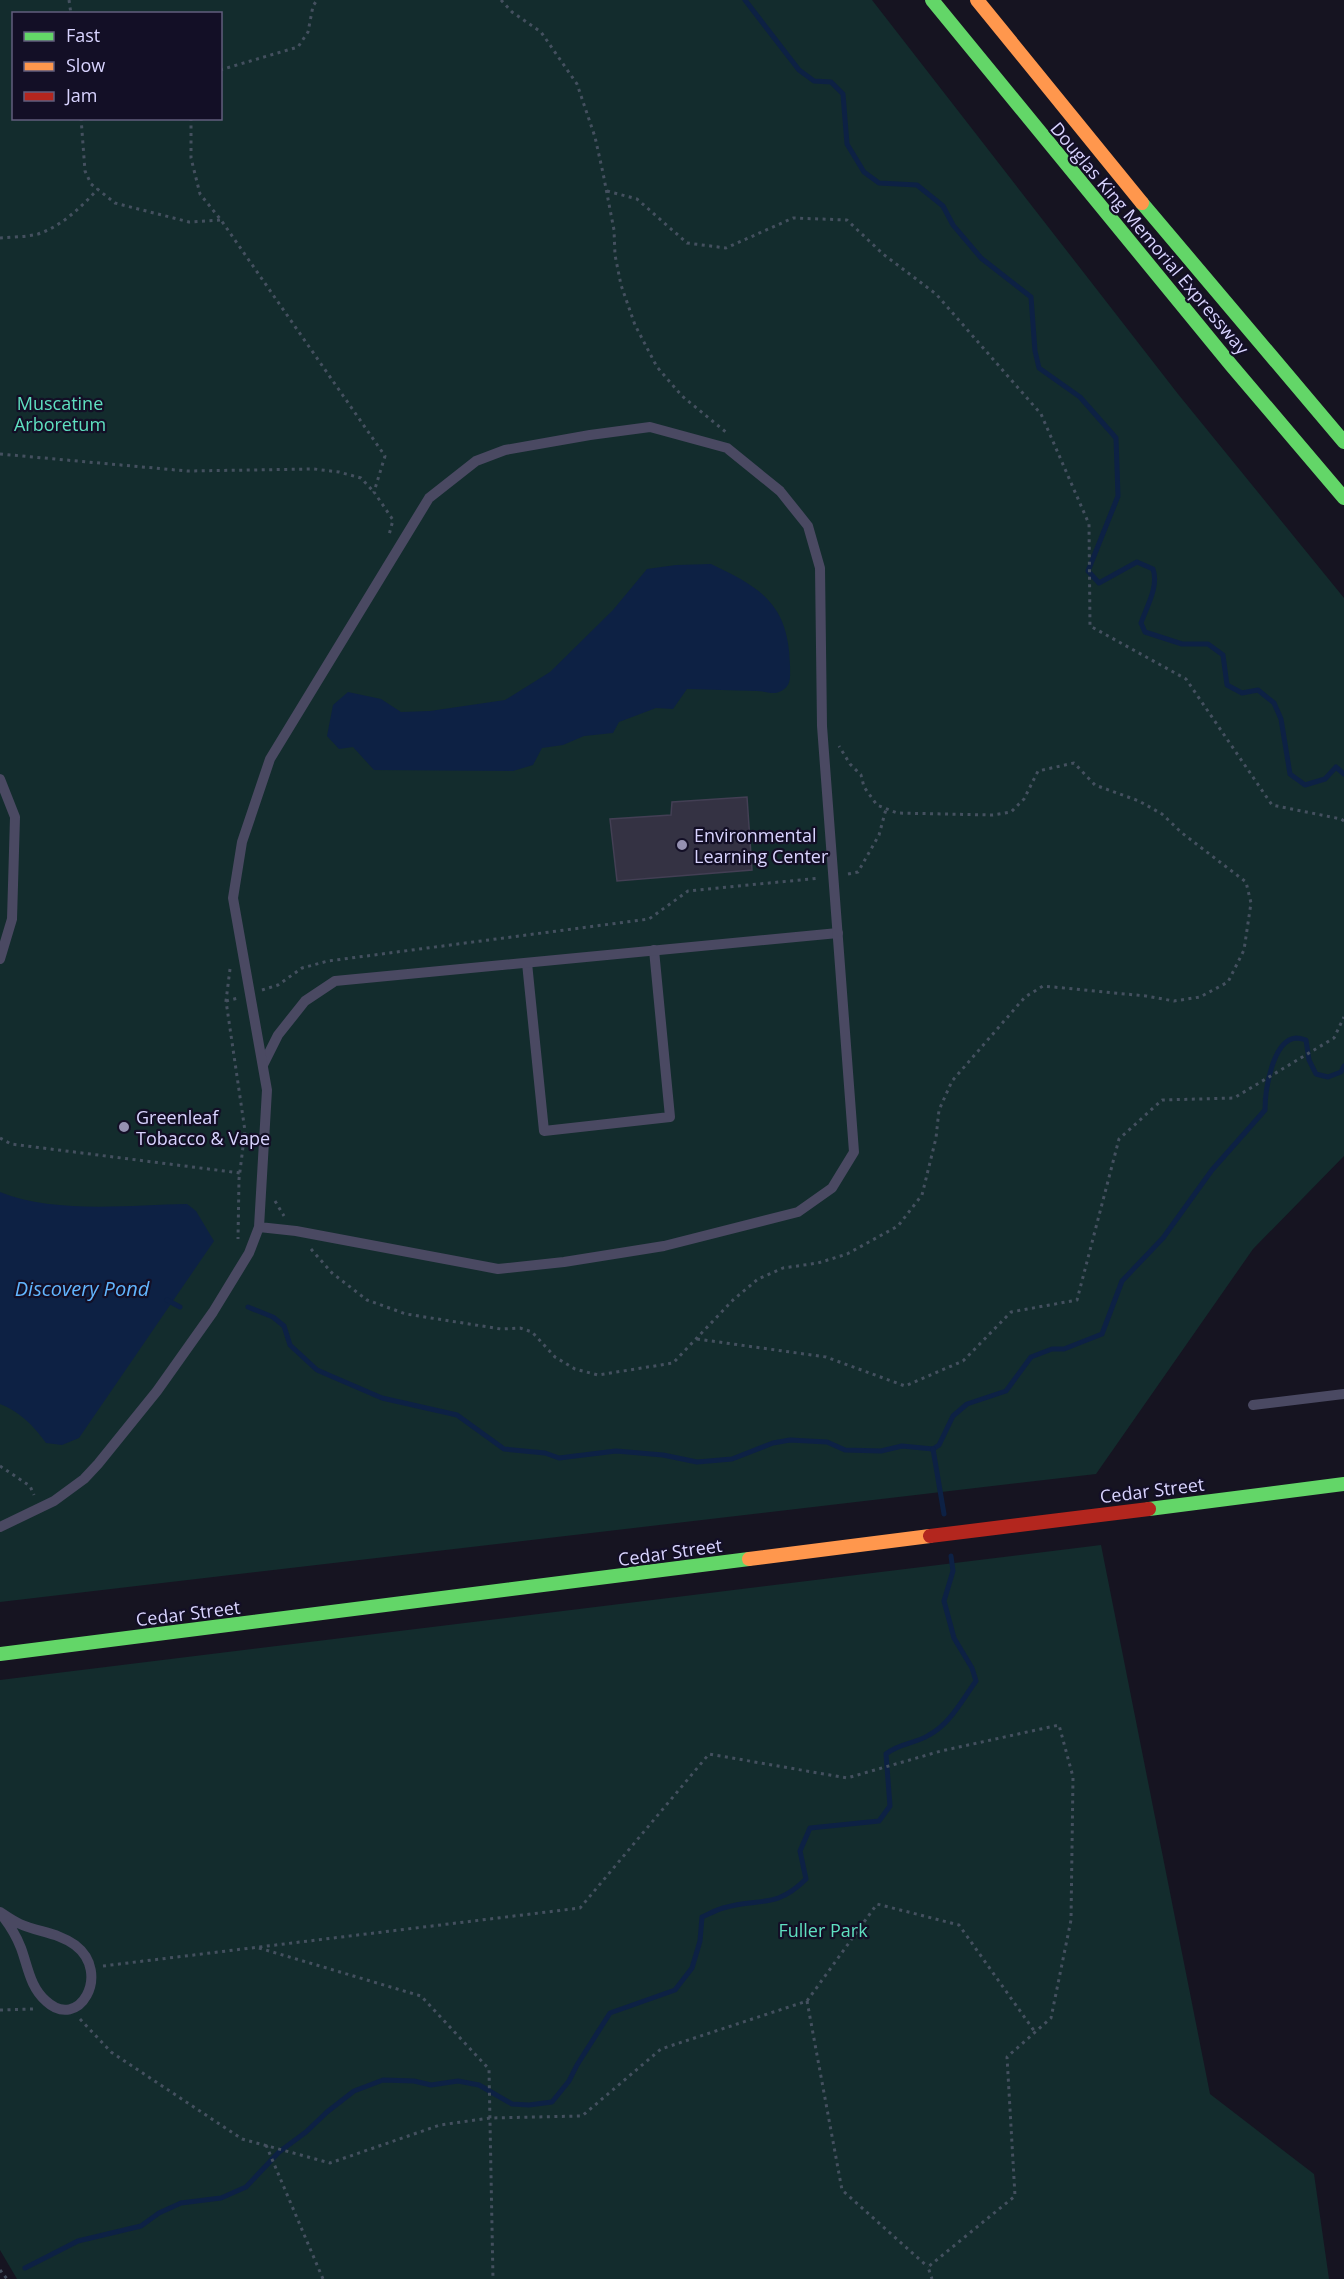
<svg xmlns="http://www.w3.org/2000/svg" width="1344" height="2279" viewBox="0 0 1344 2279" font-family="'Open Sans',sans-serif">
	<style>
		.green { fill: #132c2d; fill-rule: evenodd }
		.water { fill: #0d2144 }
		.lines { fill: none; stroke-linecap: round; stroke-linejoin: round }
		.stream { stroke: #0d2144; stroke-width: 5 }
		.building { fill: #343243; stroke: #433f54; stroke-width: 1.5 }
		.path { stroke: #44505f; stroke-width: 3; stroke-dasharray: 3 4.5; stroke-linecap: butt }
		.lane { stroke: #4a4962; stroke-width: 10 }
		.fast { stroke: #63d668; stroke-width: 14 }
		.slow { stroke: #ff974d; stroke-width: 14 }
		.jam { stroke: #b3261e; stroke-width: 14 }
		.poi-dot { fill: #9591b1; stroke: #130f26; stroke-width: 2 }
		.labels { text-anchor: middle; dominant-baseline: central; stroke-width: 4.5; stroke-linejoin: round; paint-order: stroke }
		.street-label { font-size: 18px; fill: #d9d4ff; stroke: #130f26 }
		.park-label { font-size: 18px; fill: #5fe0c0; stroke: #130f26 }
		.poi-label { font-size: 18px; fill: #d9d4ff; stroke: #130f26; text-anchor: start }
		.water-label { font-size: 20px; font-style: italic; fill: #62b6ff; stroke: #130f26 }
	</style>
	<rect width="100%" height="100%" fill="#161421"/>
	<g class="green">
		<path d="M0 0H872L1178 394 1344 598V1156L1253 1249 1096 1474 0 1602ZM14 14H220V118H14Z"/>
		<polygon points="1101,1545 1210,2094 1314,2174 1329,2279 17,2279 0,2250 0,1680"/>
	</g>
	<g class="water">
		<path d="M711 564C762 588 789 605 790 666 790 677 792 687 779 692 773 695 764 691 757 691 734 690 710 690 687 689L673 709 656 708 619 722 613 733 584 736 563 745 542 748 533 765 513 771 374 770 353 747 339 749 327 736 333 705 348 692 381 699 401 712 430 711 505 700 550 672 613 610 647 569 676 565Z"/>
		<path d="M0 1192C53 1214 130 1205 187 1204L196 1211 214 1241 79 1438 62 1445 46 1443C34 1426 19 1411 0 1404Z"/>
	</g>
	<g class="lines">
		<g class="stream">
			<path d="M745 0 799 70 814 81 831 82 843 94 847 144 864 172 879 183 917 185 943 206 953 225 981 258 1031 297 1035 351 1039 368 1080 397 1116 438 1118 496 1088 571 1099 583 1137 562 1153 569C1159 586 1147 606 1141 623L1145 632 1182 644H1208L1223 655 1227 685 1242 693 1258 690 1274 703 1281 719 1290 774 1305 785 1325 779 1336 767 1344 774"/>
			<polyline points="167,1300 180,1307"/>
			<path d="M248 1307 273 1317 284 1326 290 1345 317 1370 382 1398 457 1415 504 1449 545 1453 559 1458 616 1451 663 1455 697 1462 732 1459 773 1443 790 1440 827 1442 845 1450 881 1451 902 1446 933 1449 939 1445 953 1416 967 1404 1006 1391 1031 1357 1052 1349H1064L1102 1334 1122 1281 1163 1238 1212 1170 1265 1110C1265 1092 1272 1040 1296 1038 1299 1038 1303 1039 1306 1040L1309 1060 1316 1074 1328 1077 1341 1072 1344 1066"/>
			<polyline points="933,1449 944,1514"/>
			<path d="M25 2268 78 2241 141 2226 159 2213 181 2203 221 2198 246 2187 279 2152 306 2132 327 2112 354 2091 383 2080 414 2081 431 2085 458 2081 479 2085 512 2104 529 2105 552 2102 569 2081 577 2065 610 2013 675 1990 692 1968 700 1941 702 1917C709 1914 716 1910 723 1908 759 1897 775 1910 806 1879L800 1851 810 1828 879 1821 890 1806 886 1754C899 1743 915 1744 929 1735 950 1724 962 1700 976 1681L972 1668 954 1638 944 1601 953 1571 951 1556"/>
		</g>
	</g>
	<polygon class="building" points="747,797 752,870 617,881 610,819 671,815 672,802"/>
	<g class="lines">
		<g class="path">
			<polyline points="69,0 71,14"/>
			<polyline points="501,0 512,12 541,32 577,84 595,137 603,173 614,230 615,255 621,285 635,325 657,367 682,396 727,433"/>
			<polyline points="220,70 298,47 308,32 313,6 317,0"/>
			<polyline points="81,118 85,171 91,184 115,203 189,222 221,220"/>
			<polyline points="191,118 191,158 200,194 221,220 385,456 374,492 393,520 389,535"/>
			<polyline points="607,191 637,199 687,243 726,248 793,218 847,220 883,254 936,294 1041,414 1089,524 1090,626 1186,679 1272,805 1341,819 1344,821"/>
			<path d="M0 238C12 237 26 237 38 234 62 226 81 207 98 189"/>
			<polyline points="0,454 187,471 314,469 339,472 361,478 374,492"/>
			<polyline points="848,874 858,872 879,835 886,809"/>
			<polyline points="230,969 226,1001 245,1131 239,1179 238,1239"/>
			<polyline points="262,990 278,985 302,968 328,961 649,919 688,891 820,878"/>
			<polyline points="226,1001 238,998"/>
			<polyline points="0,1138 11,1144 240,1173"/>
			<polyline points="275,1201 284,1216"/>
			<polyline points="311,1249 332,1273 367,1300 406,1314 501,1329 520,1328 532,1332 555,1357 575,1369 598,1375 673,1363 733,1300 758,1279 783,1268 818,1263 847,1254 898,1226 922,1195 936,1138 939,1110 952,1081 1025,997 1043,986 1146,996 1174,1001 1200,997 1228,982 1244,950 1251,903 1246,882 1182,833 1162,814 1139,801 1095,785 1074,763 1038,771 1024,799 1011,812 993,815 897,813 877,805 864,787 861,775 850,764 839,746"/>
			<polyline points="697,1339 826,1357 905,1386 963,1361 1011,1312 1077,1300 1119,1139 1162,1100 1234,1098 1334,1038 1344,1017"/>
			<polyline points="0,1466 30,1486 34,1495"/>
			<polyline points="259,1948 421,1996 489,2069 493,2279"/>
			<polyline points="103,1966 580,1908 709,1754 847,1778 941,1751 1059,1725 1073,1777 1071,1920 1051,2018 1007,2057 1015,2196 928,2267 932,2279"/>
			<polyline points="807,2001 842,2190 928,2267"/>
			<polyline points="0,2010 33,2009"/>
			<polyline points="80,2019 111,2052 242,2139 330,2163 440,2125 490,2118 582,2116 661,2049 807,2001 877,1904 959,1925 1035,2032"/>
			<polyline points="266,2145 323,2279"/>
			<polyline points="0,2270 7,2279"/>
		</g>
		<g class="lane">
			<polyline points="0,779 15,817 12,919 0,959"/>
			<polyline points="527,963 544,1131 670,1117 654,950"/>
			<polyline points="263,1065 278,1035 305,1001 335,981 838,933"/>
			<polyline points="1253,1405 1344,1394"/>
			<polyline points="0,1527 54,1501 84,1479 98,1464 157,1391 213,1312 249,1253 259,1227 267,1090 233,898 242,842 270,759 429,498 476,461 505,450 590,435 650,427 727,448 780,491 808,526 820,568 822,726 854,1152 832,1188 798,1212 664,1246 564,1262 498,1269 296,1231 259,1227"/>
			<path d="M0 1912C6 1916 13 1921 20 1924 38 1932 59 1933 75 1945 112 1973 79 2032 46 2001 30 1987 28 1967 21 1948 16 1935 9 1924 0 1913"/>
		</g>
		<g class="fast">
			<polyline points="932,0 1231,365 1344,498"/>
			<polyline points="1142,203 1344,442"/>
			<polyline points="1149,1509 1344,1484"/>
			<polyline points="0,1654 749,1559"/>
		</g>
		<g class="slow">
			<polyline points="977,0 1142,203"/>
			<polyline points="749,1559 930,1536"/>
		</g>
		<polyline class="jam" points="930,1536 1149,1509"/>
	</g>
	<g class="poi-dot">
		<circle cx="682" cy="845" r="6"/>
		<circle cx="124" cy="1127" r="6"/>
	</g>
	<g class="labels">
		<g class="street-label">
			<text transform="translate(1150 238) rotate(50)">Douglas King Memorial Expressway</text>
			<text transform="translate(1152 1490) rotate(-7)">Cedar Street</text>
			<text transform="translate(670 1552) rotate(-8)">Cedar Street</text>
			<text transform="translate(188 1613) rotate(-7)">Cedar Street</text>
		</g>
		<g class="park-label">
			<text x="60" y="403">Muscatine<tspan x="60" dy="21">Arboretum</tspan></text>
			<text x="823" y="1930">Fuller Park</text>
		</g>
		<g class="poi-label">
			<text x="694" y="835">Environmental<tspan x="694" dy="21">Learning Center</tspan></text>
			<text x="136" y="1117">Greenleaf<tspan x="136" dy="21">Tobacco &amp; Vape</tspan></text>
		</g>
		<g class="water-label">
			<text x="82" y="1288">Discovery Pond</text>
		</g>
	</g>
	<rect x="12" y="12" width="210" height="108" fill="#130f26" stroke="#625e7d" stroke-width="1.5"/>
	<rect x="24" y="32" width="30" height="9" fill="#63d668" stroke="#625e7d" stroke-width="1.5"/>
	<text x="66" y="42" font-size="18" fill="#d9d4ff">Fast</text>
	<rect x="24" y="62" width="30" height="9" fill="#ff974d" stroke="#625e7d" stroke-width="1.5"/>
	<text x="66" y="72" font-size="18" fill="#d9d4ff">Slow</text>
	<rect x="24" y="92" width="30" height="9" fill="#b3261e" stroke="#625e7d" stroke-width="1.5"/>
	<text x="66" y="102" font-size="18" fill="#d9d4ff">Jam</text>
</svg>
